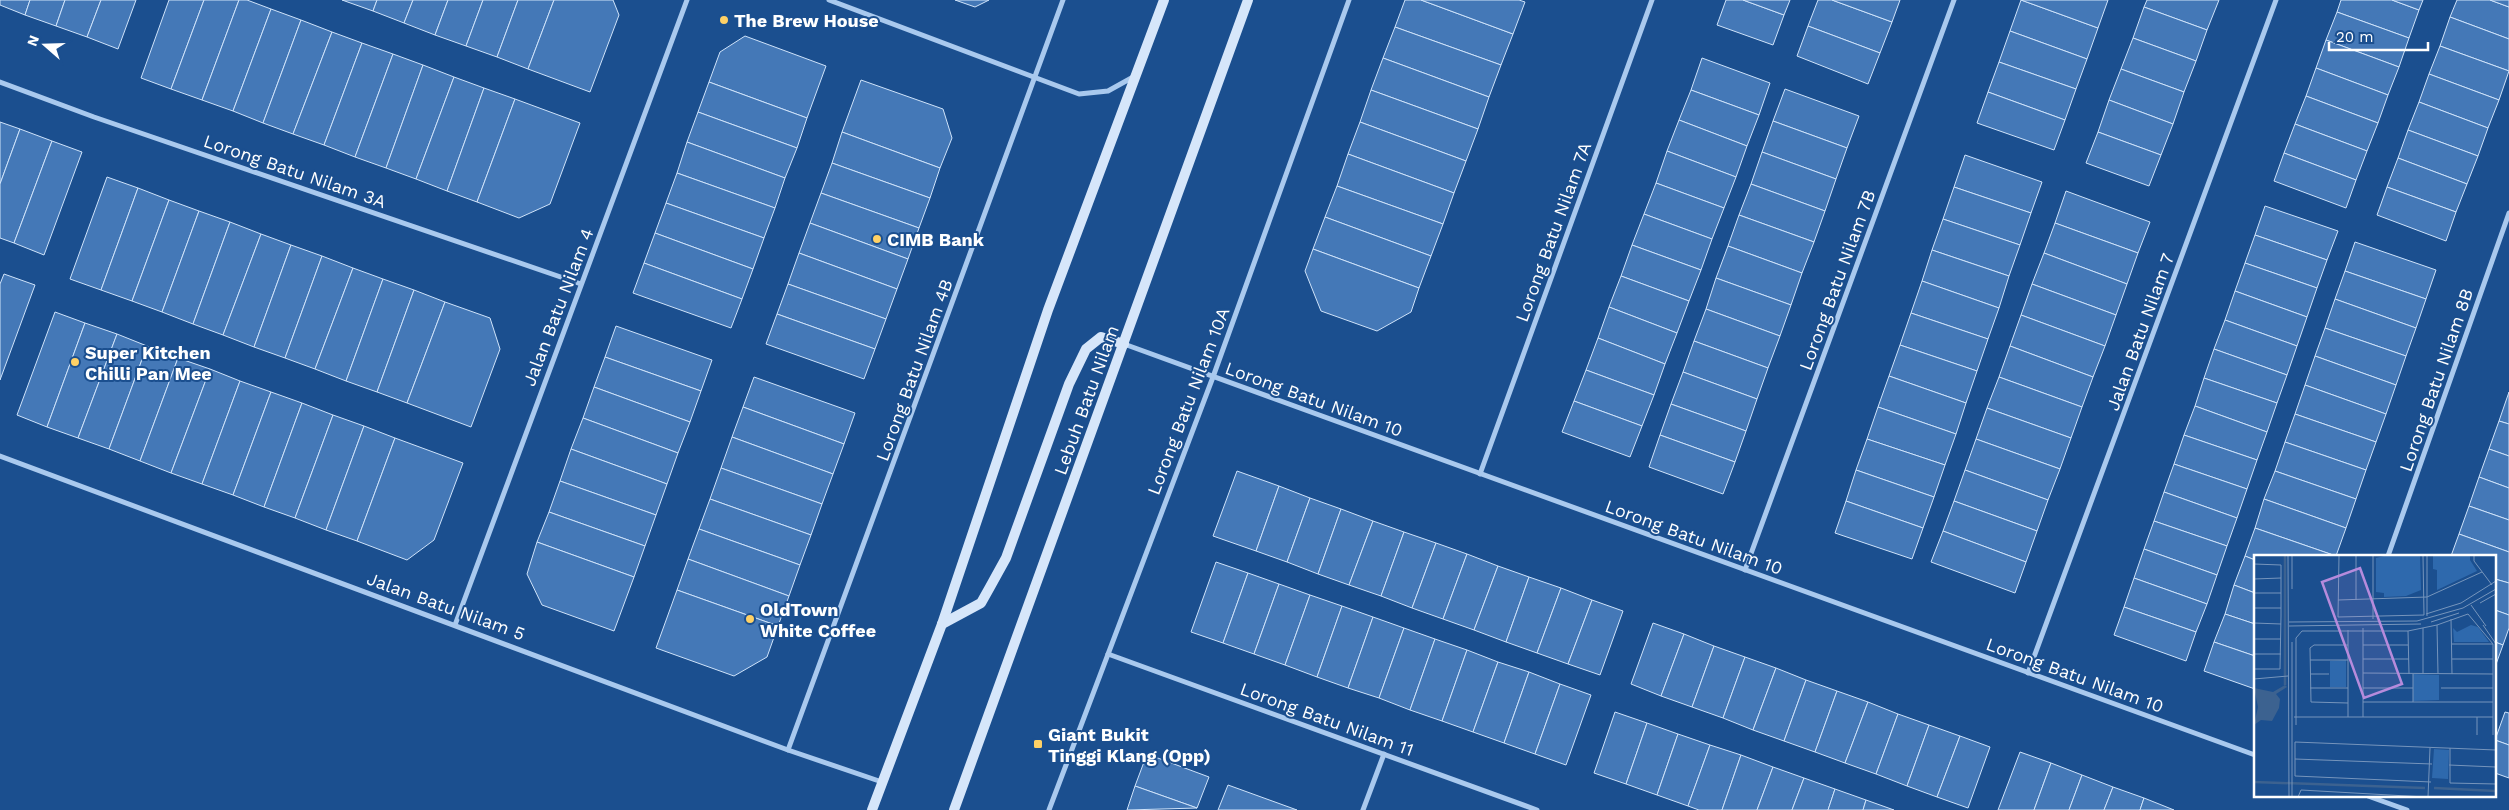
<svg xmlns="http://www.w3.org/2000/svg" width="2509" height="810" viewBox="0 0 2509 810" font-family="'Work Sans',sans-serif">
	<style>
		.building { fill: #4478b7; stroke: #cfe3fa }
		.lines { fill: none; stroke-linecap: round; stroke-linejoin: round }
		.street { stroke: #a9c9ee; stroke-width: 5 }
		.secondary { stroke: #d6e6fa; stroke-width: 10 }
		.poi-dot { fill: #ffd166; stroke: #1b4f8f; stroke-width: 2 }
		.labels { text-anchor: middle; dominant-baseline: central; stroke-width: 4; stroke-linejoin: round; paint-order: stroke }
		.poi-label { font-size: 18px; font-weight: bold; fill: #fff; stroke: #1b4f8f; text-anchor: start }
		.street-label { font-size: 18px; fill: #fff; stroke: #1b4f8f }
		.inset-river { fill: none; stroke: #3c6290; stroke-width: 2.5 }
		.inset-road { fill: none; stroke: #7695bc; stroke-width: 1 }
		.view { fill: #b68bdc; fill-opacity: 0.15; stroke: #b68bdc; stroke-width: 2.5 }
		.inset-edge { fill: none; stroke: #fff; stroke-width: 2.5 }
	</style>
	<rect width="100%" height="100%" fill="#1b4f8f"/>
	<g class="building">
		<polygon points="0,0 30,0 25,15 0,5"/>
		<polygon points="30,0 65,0 56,26 25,15"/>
		<polygon points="65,0 101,0 87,37 56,26"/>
		<polygon points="101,0 136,0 118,49 87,37"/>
		<polygon points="169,0 204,0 171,89 141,78"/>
		<polygon points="204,0 239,0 202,100 171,89"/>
		<polygon points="239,0 247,0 271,9 233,111 202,100"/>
		<polygon points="342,0 377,0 373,11"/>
		<polygon points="377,0 413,0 404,23 373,11"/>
		<polygon points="413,0 448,0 435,35 404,23"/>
		<polygon points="448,0 483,0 466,46 435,35"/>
		<polygon points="483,0 518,0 497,57 466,46"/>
		<polygon points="518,0 554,0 528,69 497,57"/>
		<polygon points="554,0 613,0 619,15 590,92 528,69"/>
		<polygon points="955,0 989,0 975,7"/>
		<polygon points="1405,0 1421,0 1513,34 1501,65 1395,27"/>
		<polygon points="1421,0 1519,0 1525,2 1513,34"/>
		<polygon points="1726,0 1743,0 1784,15 1773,45 1717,25"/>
		<polygon points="1743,0 1790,0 1784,15"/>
		<polygon points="1818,0 1832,0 1892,22 1880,53 1808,26"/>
		<polygon points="1832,0 1900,0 1892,22"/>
		<polygon points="2021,0 2098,28 2087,59 2010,31"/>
		<polygon points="2021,0 2108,0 2098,28"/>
		<polygon points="2147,0 2219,0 2207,30 2144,7"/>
		<polygon points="2341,0 2392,0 2419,10 2409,38 2337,12"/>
		<polygon points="2392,0 2423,0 2419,10"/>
		<polygon points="2457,0 2490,0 2509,7 2509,39 2450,17"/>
		<polygon points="2490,0 2509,0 2509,7"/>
		<polygon points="2144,7 2207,30 2196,61 2133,38"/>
		<polygon points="271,9 301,20 263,123 233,111"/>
		<polygon points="2337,12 2409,38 2399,67 2326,40"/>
		<polygon points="2450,17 2509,39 2509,71 2440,46"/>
		<polygon points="301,20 332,32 293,134 263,123"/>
		<polygon points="1808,26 1880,53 1868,84 1797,56"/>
		<polygon points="1395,27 1501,65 1489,97 1383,58"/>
		<polygon points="2010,31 2087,59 2076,89 1999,62"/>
		<polygon points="332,32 362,43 324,145 293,134"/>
		<polygon points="745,36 826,66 807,118 709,82 720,52"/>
		<polygon points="2133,38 2196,61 2184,92 2121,69"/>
		<polygon points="2326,40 2399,67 2388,95 2316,68"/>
		<polygon points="362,43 393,54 355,157 324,145"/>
		<polygon points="2440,46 2509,71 2499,100 2429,74"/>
		<polygon points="393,54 423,65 386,168 355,157"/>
		<polygon points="1383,58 1489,97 1478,129 1371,90"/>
		<polygon points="1702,58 1770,83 1759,115 1691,90"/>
		<polygon points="1999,62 2076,89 2065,120 1988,92"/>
		<polygon points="423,65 454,77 416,179 386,168"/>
		<polygon points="2316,68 2388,95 2378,123 2306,96"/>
		<polygon points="2121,69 2184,92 2173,124 2109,100"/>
		<polygon points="2429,74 2499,100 2488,128 2419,102"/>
		<polygon points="454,77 484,88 447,191 416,179"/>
		<polygon points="861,80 943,109 952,138 940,168 842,132"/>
		<polygon points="709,82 807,118 797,148 698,112"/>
		<polygon points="484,88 515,99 477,202 447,191"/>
		<polygon points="1785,89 1859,116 1847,148 1773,121"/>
		<polygon points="1371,90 1478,129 1466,161 1360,122"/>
		<polygon points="1691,90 1759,115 1747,146 1679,120"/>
		<polygon points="1988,92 2065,120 2054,150 1977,123"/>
		<polygon points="2306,96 2378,123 2367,151 2295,124"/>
		<polygon points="515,99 580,123 550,204 519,218 477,202"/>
		<polygon points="2109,100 2173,124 2161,155 2098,132"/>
		<polygon points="2419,102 2488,128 2478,156 2408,130"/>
		<polygon points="698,112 797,148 785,178 687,142"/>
		<polygon points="1679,120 1747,146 1736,177 1667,151"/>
		<polygon points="1773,121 1847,148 1836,179 1762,152"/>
		<polygon points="0,122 20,129 0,184"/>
		<polygon points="1360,122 1466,161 1454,193 1348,154"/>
		<polygon points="2295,124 2367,151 2356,180 2284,153"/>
		<polygon points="20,129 52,141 14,243 0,238 0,184"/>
		<polygon points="2408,130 2478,156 2467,184 2398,158"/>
		<polygon points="842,132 940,168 930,198 832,163"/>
		<polygon points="2098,132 2161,155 2149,186 2086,163"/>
		<polygon points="52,141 82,152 44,255 14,243"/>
		<polygon points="687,142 785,178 775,208 677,173"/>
		<polygon points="1667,151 1736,177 1724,208 1656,183"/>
		<polygon points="1762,152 1836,179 1825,211 1751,184"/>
		<polygon points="2284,153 2356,180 2346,208 2274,181"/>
		<polygon points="1348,154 1454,193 1443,224 1337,186"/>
		<polygon points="1965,155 2042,182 2031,213 1954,187"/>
		<polygon points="2398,158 2467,184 2456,212 2387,187"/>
		<polygon points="832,163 930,198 919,228 821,193"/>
		<polygon points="677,173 775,208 764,238 666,203"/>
		<polygon points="107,177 138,188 101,290 70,279"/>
		<polygon points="1656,183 1724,208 1712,239 1644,214"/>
		<polygon points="1751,184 1825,211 1814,242 1739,215"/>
		<polygon points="1337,186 1443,224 1431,256 1325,217"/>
		<polygon points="1954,187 2031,213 2020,245 1943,219"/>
		<polygon points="2387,187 2456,212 2446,241 2377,215"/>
		<polygon points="138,188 169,200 132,301 101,290"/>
		<polygon points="2066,191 2150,222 2138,253 2055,223"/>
		<polygon points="821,193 919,228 908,259 810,223"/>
		<polygon points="169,200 199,211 162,312 132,301"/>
		<polygon points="666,203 764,238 753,269 655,233"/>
		<polygon points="2265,206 2338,231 2327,260 2255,235"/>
		<polygon points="199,211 230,222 193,324 162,312"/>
		<polygon points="1644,214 1712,239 1701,270 1632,245"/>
		<polygon points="1739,215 1814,242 1802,273 1728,246"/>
		<polygon points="1325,217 1431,256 1419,288 1313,249"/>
		<polygon points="1943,219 2020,245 2009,276 1932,250"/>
		<polygon points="230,222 261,234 223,335 193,324"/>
		<polygon points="810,223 908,259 897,289 799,253"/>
		<polygon points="2055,223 2138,253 2127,284 2044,253"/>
		<polygon points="655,233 753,269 742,299 644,263"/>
		<polygon points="261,234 291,245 254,347 223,335"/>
		<polygon points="2255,235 2327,260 2317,288 2245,263"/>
		<polygon points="2355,242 2436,270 2426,299 2345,271"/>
		<polygon points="291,245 322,256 285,358 254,347"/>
		<polygon points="1632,245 1701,270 1689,301 1621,276"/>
		<polygon points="1728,246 1802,273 1791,305 1716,278"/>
		<polygon points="1313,249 1419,288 1411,312 1377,331 1321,311 1305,271"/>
		<polygon points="1932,250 2009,276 1999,308 1922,281"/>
		<polygon points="799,253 897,289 886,319 788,284"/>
		<polygon points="2044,253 2127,284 2116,315 2032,284"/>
		<polygon points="322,256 353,268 315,369 285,358"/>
		<polygon points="644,263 742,299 731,328 633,293"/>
		<polygon points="2245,263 2317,288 2307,317 2235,291"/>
		<polygon points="353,268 383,279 346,381 315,369"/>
		<polygon points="2345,271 2426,299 2416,328 2335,299"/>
		<polygon points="4,274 35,285 0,380 0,284"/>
		<polygon points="1621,276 1689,301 1677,333 1609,307"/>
		<polygon points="1716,278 1791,305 1780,336 1706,309"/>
		<polygon points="383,279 414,290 377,392 346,381"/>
		<polygon points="1922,281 1999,308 1988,339 1911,313"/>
		<polygon points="788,284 886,319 875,349 777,314"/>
		<polygon points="2032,284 2116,315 2105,346 2021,315"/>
		<polygon points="414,290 445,302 407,403 377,392"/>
		<polygon points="2235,291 2307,317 2297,346 2225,320"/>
		<polygon points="2335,299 2416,328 2406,356 2325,328"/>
		<polygon points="445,302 490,318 500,349 471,427 407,403"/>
		<polygon points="1609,307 1677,333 1665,364 1598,338"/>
		<polygon points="1706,309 1780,336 1768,368 1694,341"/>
		<polygon points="55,312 85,323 47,427 17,415"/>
		<polygon points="1911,313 1988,339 1977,371 1900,345"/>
		<polygon points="777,314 875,349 864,379 766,344"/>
		<polygon points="2021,315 2105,346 2093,377 2010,346"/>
		<polygon points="2225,320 2297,346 2287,375 2214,349"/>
		<polygon points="85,323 117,334 78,438 47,427"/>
		<polygon points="616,326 712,360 701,391 605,357"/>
		<polygon points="2325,328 2406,356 2396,385 2315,356"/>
		<polygon points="117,334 147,346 109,449 78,438"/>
		<polygon points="1598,338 1665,364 1654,395 1586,370"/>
		<polygon points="1694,341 1768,368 1757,399 1683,372"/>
		<polygon points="1900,345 1977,371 1966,403 1889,376"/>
		<polygon points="147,346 178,358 140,461 109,449"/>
		<polygon points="2010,346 2093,377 2082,407 1999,377"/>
		<polygon points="2214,349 2287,375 2277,403 2204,378"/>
		<polygon points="2315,356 2396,385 2386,414 2305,385"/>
		<polygon points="605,357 701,391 690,422 594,387"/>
		<polygon points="178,358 210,369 171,473 140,461"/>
		<polygon points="210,369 240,381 202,484 171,473"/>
		<polygon points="1586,370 1654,395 1642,426 1574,401"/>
		<polygon points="1683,372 1757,399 1746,431 1671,404"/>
		<polygon points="1889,376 1966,403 1956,434 1878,407"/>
		<polygon points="754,377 855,413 844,444 743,407"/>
		<polygon points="1999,377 2082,407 2071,438 1987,408"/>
		<polygon points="2204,378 2277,403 2267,432 2195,406"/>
		<polygon points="240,381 271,392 233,495 202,484"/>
		<polygon points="2305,385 2386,414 2376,442 2295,414"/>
		<polygon points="594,387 690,422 678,453 583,418"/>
		<polygon points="271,392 302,403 264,507 233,495"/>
		<polygon points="2509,392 2509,424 2499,421"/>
		<polygon points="1574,401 1642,426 1630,457 1562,432"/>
		<polygon points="302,403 333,415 295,518 264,507"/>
		<polygon points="1671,404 1746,431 1735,462 1660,435"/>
		<polygon points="2195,406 2267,432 2257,460 2184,435"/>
		<polygon points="743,407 844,444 833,474 732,437"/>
		<polygon points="1878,407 1956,434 1945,465 1867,439"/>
		<polygon points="1987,408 2071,438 2060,469 1976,439"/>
		<polygon points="2295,414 2376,442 2366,470 2285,442"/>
		<polygon points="333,415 364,426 326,530 295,518"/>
		<polygon points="583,418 678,453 667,484 571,449"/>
		<polygon points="2499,421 2509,424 2509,456 2489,449"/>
		<polygon points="364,426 395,438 357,541 326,530"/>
		<polygon points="1660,435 1735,462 1723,494 1649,467"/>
		<polygon points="2184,435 2257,460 2247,489 2174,464"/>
		<polygon points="732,437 833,474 822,504 721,468"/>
		<polygon points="395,438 463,463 434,540 407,560 357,541"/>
		<polygon points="1867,439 1945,465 1934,497 1856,470"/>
		<polygon points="1976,439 2060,469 2048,500 1965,470"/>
		<polygon points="2285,442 2366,470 2356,499 2275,471"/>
		<polygon points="571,449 667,484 656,515 560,481"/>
		<polygon points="2489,449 2509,456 2509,488 2479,477"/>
		<polygon points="2174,464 2247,489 2237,518 2164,492"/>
		<polygon points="721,468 822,504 811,535 710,499"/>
		<polygon points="1856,470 1934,497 1923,528 1846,501"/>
		<polygon points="1965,470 2048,500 2037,531 1954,501"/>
		<polygon points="1237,471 1279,486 1256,551 1213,536"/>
		<polygon points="2275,471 2356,499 2346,528 2264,499"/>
		<polygon points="2479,477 2509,488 2509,520 2469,506"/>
		<polygon points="560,481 656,515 645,546 549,512"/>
		<polygon points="1279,486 1310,498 1287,562 1256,551"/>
		<polygon points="2164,492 2237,518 2227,546 2154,521"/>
		<polygon points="1310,498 1341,509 1318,574 1287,562"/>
		<polygon points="710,499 811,535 800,565 699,529"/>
		<polygon points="2264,499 2346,528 2336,556 2255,528"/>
		<polygon points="1846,501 1923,528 1912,559 1835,533"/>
		<polygon points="1954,501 2037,531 2026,562 1943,531"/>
		<polygon points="2469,506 2509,520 2509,552 2459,534"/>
		<polygon points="1341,509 1373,521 1349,585 1318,574"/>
		<polygon points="549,512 645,546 634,577 537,542"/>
		<polygon points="1373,521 1404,532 1381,596 1349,585"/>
		<polygon points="2154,521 2227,546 2217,575 2144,549"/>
		<polygon points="2255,528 2336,556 2255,556 2255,560 2245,556"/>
		<polygon points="699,529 800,565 789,596 688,559"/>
		<polygon points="1943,531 2026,562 2015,593 1931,562"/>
		<polygon points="1404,532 1436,543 1412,608 1381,596"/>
		<polygon points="2459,534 2509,552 2509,583 2495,579 2495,556 2451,556"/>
		<polygon points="537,542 634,577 614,631 542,605 527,574"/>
		<polygon points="1436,543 1467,554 1443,619 1412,608"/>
		<polygon points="2144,549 2217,575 2207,604 2134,578"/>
		<polygon points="1467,554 1498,566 1474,630 1443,619"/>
		<polygon points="2245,556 2255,560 2255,593 2234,585"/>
		<polygon points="688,559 789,596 778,626 677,590"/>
		<polygon points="1216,562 1248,573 1223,643 1191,632"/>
		<polygon points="1498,566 1529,577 1506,642 1474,630"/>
		<polygon points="1248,573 1279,584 1254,654 1223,643"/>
		<polygon points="1529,577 1561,588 1537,653 1506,642"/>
		<polygon points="2134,578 2207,604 2196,632 2124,607"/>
		<polygon points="2495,579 2509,583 2509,615 2495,610"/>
		<polygon points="1279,584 1310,595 1285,665 1254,654"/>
		<polygon points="2234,585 2255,593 2255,624 2225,614"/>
		<polygon points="1561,588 1592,600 1568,664 1537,653"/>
		<polygon points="677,590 778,626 767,657 734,676 656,648"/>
		<polygon points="1310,595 1342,606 1317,677 1285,665"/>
		<polygon points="1592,600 1623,611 1600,675 1568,664"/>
		<polygon points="1342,606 1373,617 1348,688 1317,677"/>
		<polygon points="2124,607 2196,632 2186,661 2114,635"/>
		<polygon points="2495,610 2509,615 2509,628 2503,645 2495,642"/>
		<polygon points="2225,614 2255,624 2255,656 2214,642"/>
		<polygon points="1373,617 1404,628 1379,698 1348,688"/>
		<polygon points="1653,623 1684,634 1661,696 1631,684"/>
		<polygon points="1404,628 1435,639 1410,710 1379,698"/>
		<polygon points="1684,634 1714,646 1692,707 1661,696"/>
		<polygon points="1435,639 1467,650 1442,721 1410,710"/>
		<polygon points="2214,642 2255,656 2255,689 2204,671"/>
		<polygon points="2495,642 2503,645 2495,667"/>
		<polygon points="1714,646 1745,657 1723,718 1692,707"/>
		<polygon points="1467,650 1498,662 1473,732 1442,721"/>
		<polygon points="1745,657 1776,668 1753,730 1723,718"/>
		<polygon points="1498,662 1529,672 1504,743 1473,732"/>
		<polygon points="1776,668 1806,680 1784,741 1753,730"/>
		<polygon points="1529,672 1560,684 1535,754 1504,743"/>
		<polygon points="1806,680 1837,691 1815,752 1784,741"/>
		<polygon points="1560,684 1591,695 1566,765 1535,754"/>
		<polygon points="1837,691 1868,702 1845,763 1815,752"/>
		<polygon points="1868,702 1898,714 1876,774 1845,763"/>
		<polygon points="1615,712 1647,723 1626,784 1594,773"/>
		<polygon points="2505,712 2509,713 2509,745 2495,740"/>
		<polygon points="1898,714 1929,725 1907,786 1876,774"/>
		<polygon points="1647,723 1678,734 1657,795 1626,784"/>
		<polygon points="1929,725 1960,736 1937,797 1907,786"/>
		<polygon points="1678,734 1710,745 1688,806 1657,795"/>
		<polygon points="1960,736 1990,747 1968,808 1937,797"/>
		<polygon points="2495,740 2509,745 2509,778 2495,773"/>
		<polygon points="1710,745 1741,755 1722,810 1699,810 1688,806"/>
		<polygon points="2020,752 2051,763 2034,810 1998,810"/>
		<polygon points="1147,754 1209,777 1197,808 1135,786"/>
		<polygon points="1741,755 1773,767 1757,810 1722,810"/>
		<polygon points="2051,763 2082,775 2069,810 2034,810"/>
		<polygon points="1773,767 1804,778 1792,810 1757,810"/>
		<polygon points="2082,775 2113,787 2104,810 2069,810"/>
		<polygon points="1804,778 1835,789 1828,810 1792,810"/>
		<polygon points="1228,785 1297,810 1218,810"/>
		<polygon points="1135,786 1197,808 1127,810"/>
		<polygon points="2113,787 2144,798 2140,810 2104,810"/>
		<polygon points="1835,789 1866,800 1863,810 1828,810"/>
		<polygon points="2144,798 2174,810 2140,810"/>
		<polygon points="1866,800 1894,810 1863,810"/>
	</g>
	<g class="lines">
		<g class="street">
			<polyline points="829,0 1079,94 1108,91 1135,76"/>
			<polyline points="0,82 94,117 581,284"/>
			<polyline points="1124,344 2255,755"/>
			<polyline points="0,456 788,750 882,782"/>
			<polyline points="1480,474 1652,0"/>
			<polyline points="2388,556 2509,213"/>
			<polyline points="1745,570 1954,0"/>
			<polyline points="455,625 687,0"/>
			<polyline points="1108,654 1537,810"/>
			<polyline points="2028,673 2276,0"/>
			<polyline points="788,750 1063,0"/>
			<polyline points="2368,796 2407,810"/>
			<polyline points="1049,810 1213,377 1349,0"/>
			<polyline points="1363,810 1384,754"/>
		</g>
		<g class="secondary">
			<polyline points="942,624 981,603 990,587 1006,558 1069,384 1086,349 1101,337 1124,344"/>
			<polyline points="872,810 942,624 1048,310 1164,0"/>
			<polyline points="954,810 1248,0"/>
		</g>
	</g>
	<g class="poi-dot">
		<circle cx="724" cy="20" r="5"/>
		<circle cx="877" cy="239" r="5"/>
		<circle cx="75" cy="362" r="5"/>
		<circle cx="750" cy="619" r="5"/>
		<rect x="1033" y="739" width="10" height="10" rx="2.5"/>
	</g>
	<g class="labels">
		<g class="poi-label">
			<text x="734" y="20">The Brew House</text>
			<text x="887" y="239">CIMB Bank</text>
			<text x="85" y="352">Super Kitchen<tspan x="85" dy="21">Chilli Pan Mee</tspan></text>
			<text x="760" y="609">OldTown<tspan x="760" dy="21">White Coffee</tspan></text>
			<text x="1048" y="734">Giant Bukit<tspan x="1048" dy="21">Tinggi Klang (Opp)</tspan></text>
		</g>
		<g class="street-label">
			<text transform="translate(295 171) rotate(19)">Lorong Batu Nilam 3A</text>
			<text transform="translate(1553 232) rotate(-70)">Lorong Batu Nilam 7A</text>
			<text transform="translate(1837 280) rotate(-70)">Lorong Batu Nilam 7B</text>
			<text transform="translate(558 307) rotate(-69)">Jalan Batu Nilam 4</text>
			<text transform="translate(2140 332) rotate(-70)">Jalan Batu Nilam 7</text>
			<text transform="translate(914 370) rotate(-70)">Lorong Batu Nilam 4B</text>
			<text transform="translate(2436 380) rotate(-71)">Lorong Batu Nilam 8B</text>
			<text transform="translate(1314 399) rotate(20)">Lorong Batu Nilam 10</text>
			<text transform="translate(1086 400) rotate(-70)">Lebuh Batu Nilam</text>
			<text transform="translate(1188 401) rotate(-69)">Lorong Batu Nilam 10A</text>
			<text transform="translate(1694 537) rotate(20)">Lorong Batu Nilam 10</text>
			<text transform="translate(446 606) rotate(20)">Jalan Batu Nilam 5</text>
			<text transform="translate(2075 675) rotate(20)">Lorong Batu Nilam 10</text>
			<text transform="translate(1327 719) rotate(20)">Lorong Batu Nilam 11</text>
		</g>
	</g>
	<g transform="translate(2254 555)">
		<rect width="242" height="242" fill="#1b4f8f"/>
		<path d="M130 1H166L167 35 152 41 130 42V38L122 37V3ZM179 1H216V5L223 16 183 35V15L179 14ZM217 70 224 72 235 87H200L199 73 203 77ZM92 105V132H76V106ZM159 119 185 120V145L159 146ZM180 194 195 195 194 224 178 223Z" fill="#2e69ad"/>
		<path d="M31 130 33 132 22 139 26 144 25 153 18 166 7 165 0 170 4 152 0 133 19 137Z" fill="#3c6290"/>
		<path class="inset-river" d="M31 1V130M0 227 171 233M180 233 242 236"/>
		<path class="inset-road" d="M34 1 35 242M102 1V45M169 1 170 60M173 1V61M220 1V6L238 30M0 9 27 10V61L26 114H0M0 24 27 23M38 34V1M0 38H27M84 45 173 42 228 17M226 48 242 39M217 50 232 71M0 53H27M172 59 207 48 242 26M84 62 170 60M84 62 85 1M119 64V1M197 64 198 119M35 67 163 66 209 53 242 34M177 67 205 58M0 68 27 69M183 70 184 119M229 70 242 89V121M35 71 167 69M109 73V162M94 75V162M154 76 155 119M0 84H27M38 87V242M198 89H239M94 90H60L56 93 57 147 94 148M109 90H154M0 99H27M109 104H155M198 104H239M56 105H94M109 118 239 119M56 119H75M159 119V147M169 119V73M0 124 34 121M56 133H94M109 133H159M187 133H239M109 147H239M40 162H239M223 162V180M42 170V83L48 76H154L183 70 214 59 239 89V180M196 193V228L242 229M41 204 178 209M195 210 242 212M177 227 41 221V187L242 195M44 242 47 235 171 242M174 242 176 193"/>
		<path class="view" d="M106 13 148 129 110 143 68 27Z"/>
		<rect width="242" height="242" class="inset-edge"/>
	</g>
	<g transform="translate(45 45) rotate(290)" stroke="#1b4f8f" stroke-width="4" paint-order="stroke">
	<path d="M0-4L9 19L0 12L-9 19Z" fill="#ffffff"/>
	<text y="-8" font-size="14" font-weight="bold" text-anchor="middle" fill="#ffffff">N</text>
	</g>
	<path d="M2329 42v8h99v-8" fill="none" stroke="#ffffff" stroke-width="2.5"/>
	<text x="2336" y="42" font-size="15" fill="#ffffff" stroke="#1b4f8f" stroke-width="4" paint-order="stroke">20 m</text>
</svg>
